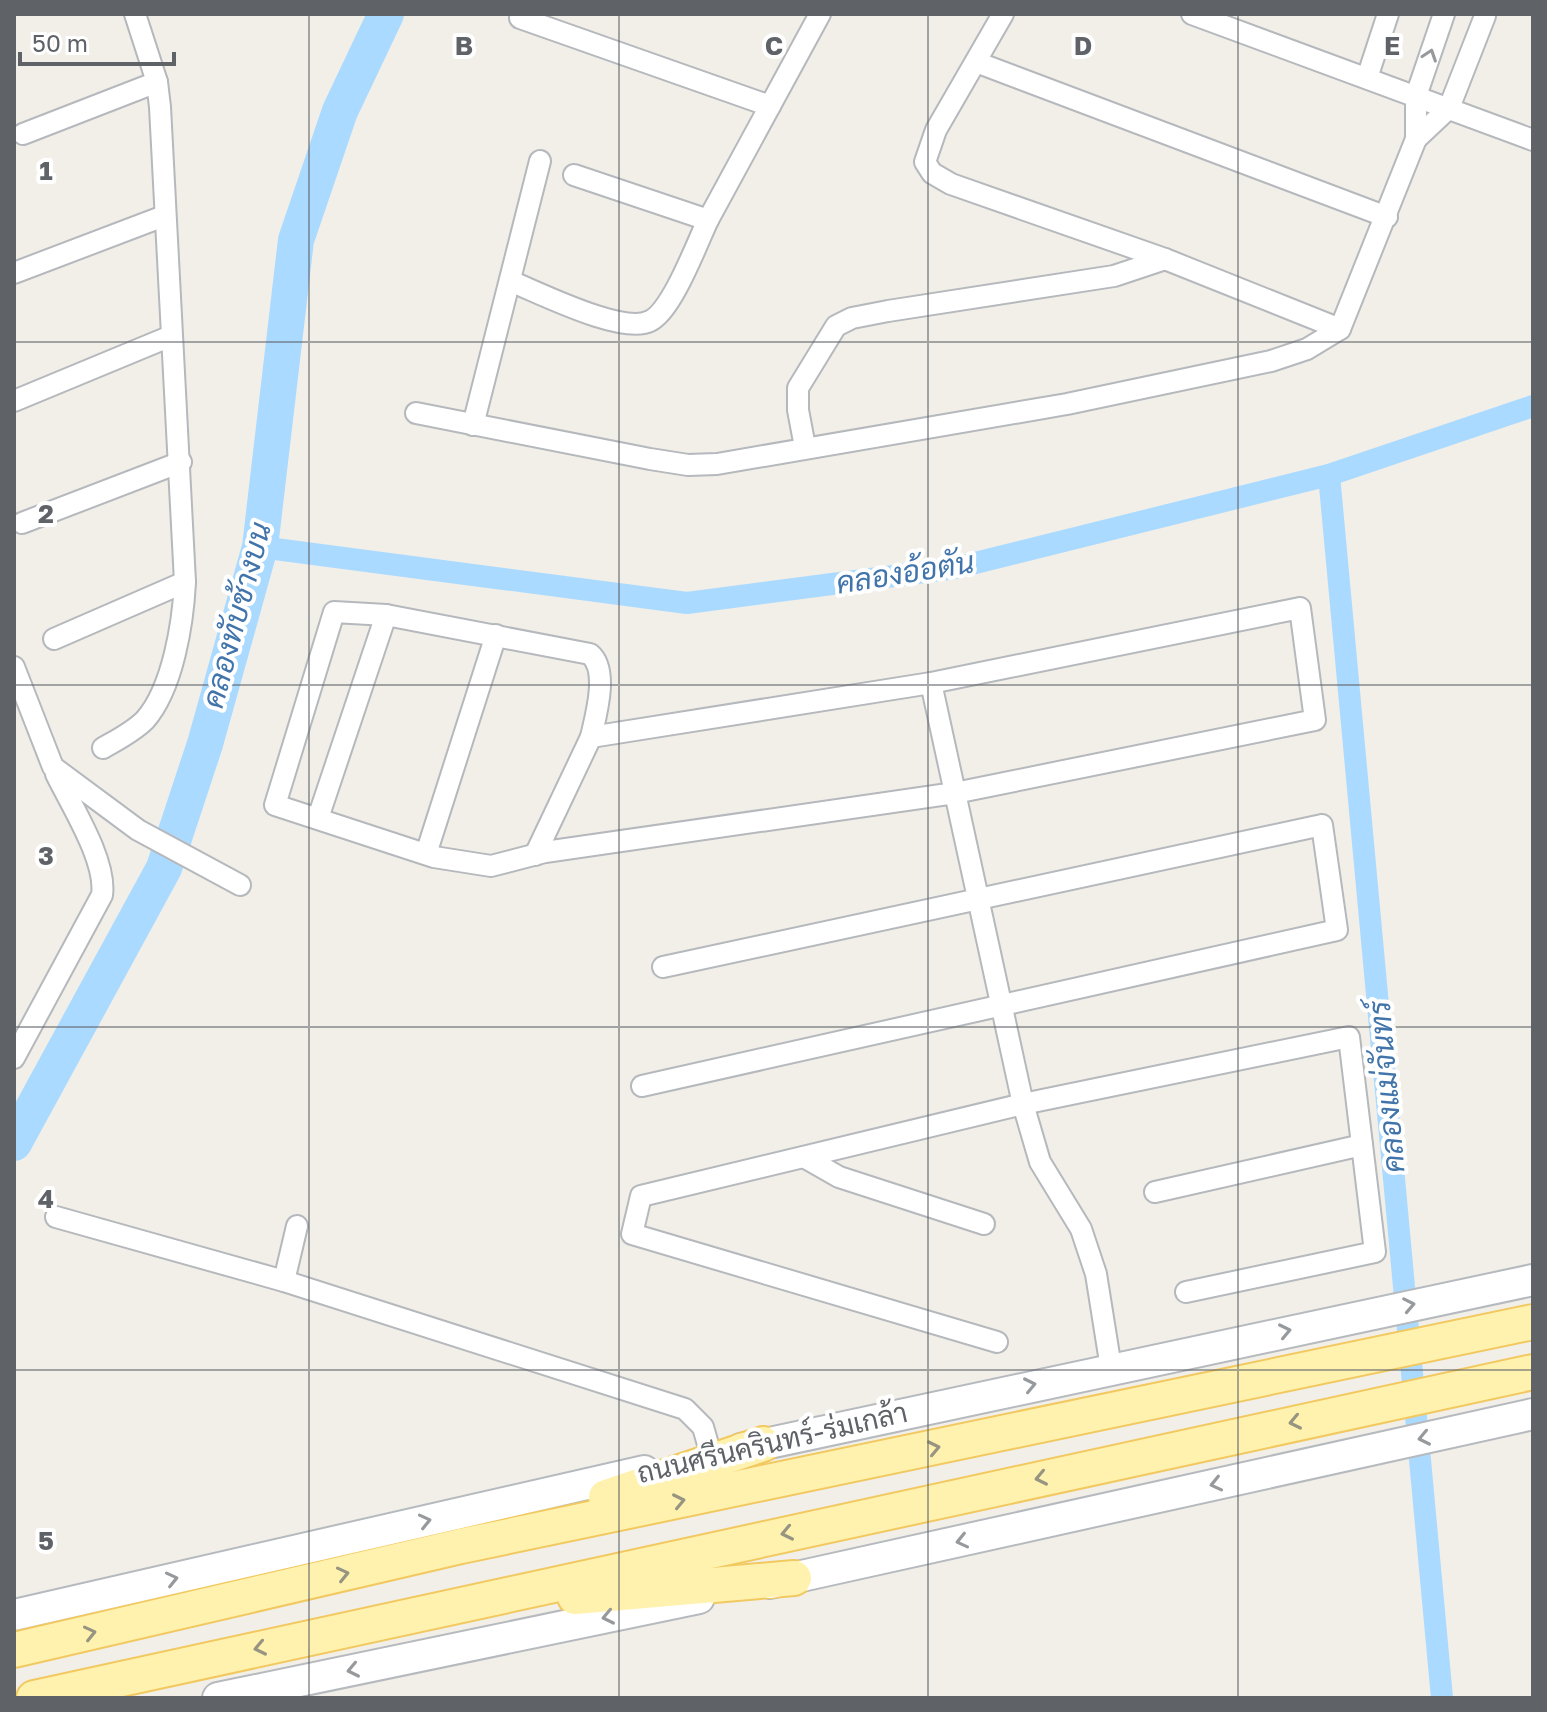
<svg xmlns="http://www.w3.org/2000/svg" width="1547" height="1712" viewBox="0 0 1547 1712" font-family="'Golos Text',Sarabun,sans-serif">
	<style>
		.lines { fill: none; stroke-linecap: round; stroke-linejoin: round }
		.canal { stroke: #aadaff; stroke-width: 22 }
		.river { stroke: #aadaff; stroke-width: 36 }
		.minor-casing { stroke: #b5b8bc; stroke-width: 24 }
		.secondary-casing { stroke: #b6babf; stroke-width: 34 }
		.primary-casing { stroke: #f2c960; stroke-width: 38 }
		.minor { stroke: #fff; stroke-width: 20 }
		.secondary { stroke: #fff; stroke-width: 30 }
		.primary { stroke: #fff2af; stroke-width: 34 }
		.oneway { stroke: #979a9d }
		.oneway2 { stroke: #979581 }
		.grid { fill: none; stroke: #5f6368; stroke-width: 2; stroke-opacity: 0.55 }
		.labels { text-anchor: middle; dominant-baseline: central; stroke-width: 8; stroke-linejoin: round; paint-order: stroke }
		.street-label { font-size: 28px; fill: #5f6368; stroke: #fff }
		.water-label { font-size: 30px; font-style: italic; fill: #4174aa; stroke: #fff }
		.grid-label { font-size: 26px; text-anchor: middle; font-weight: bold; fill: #5f6368; stroke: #fff; stroke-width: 8; stroke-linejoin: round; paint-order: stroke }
	</style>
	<rect width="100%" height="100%" fill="#f1efe8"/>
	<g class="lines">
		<g class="canal">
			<polyline points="1329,475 1442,1698"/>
			<polyline points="260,547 687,603 955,568 1329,475 1533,406"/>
		</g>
		<polyline class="river" points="14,1143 164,868 205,744 260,547 296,240 340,111 386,14"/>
		<defs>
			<g id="minor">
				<polyline points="1003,14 936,130 925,162 932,173 951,184 1165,259 1340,329"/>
				<polyline points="1192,14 1533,140"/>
				<polyline points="520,18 770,106"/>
				<polyline points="976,62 1387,217"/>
				<polyline points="1367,78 1388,14"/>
				<polyline points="23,134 157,82"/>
				<polyline points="1416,139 1449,108 1485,16"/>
				<polyline points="574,175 708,220 820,14"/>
				<polyline points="14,273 164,216"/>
				<path d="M510 281C538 292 622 335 650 321 672 311 697 243 708 220"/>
				<polyline points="14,401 171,336"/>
				<polyline points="416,413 650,459 688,465 717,464 1067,404 1271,361 1307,349 1340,329 1416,139 1416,96 1444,14"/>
				<polyline points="473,425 540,161"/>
				<polyline points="805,447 798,410 798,388 836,326 852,318 888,311 1114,276 1165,259"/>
				<polyline points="22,523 181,462"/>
				<polyline points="386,615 334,612 275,805 434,857 491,866 545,852 955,793 1315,720 1300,608 931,683 1023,1104 1040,1162 1081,1229 1096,1274 1111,1368"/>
				<polyline points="54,639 185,582"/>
				<polyline points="14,667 53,767 138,830 240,885"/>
				<path d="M103 748C117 740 133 732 145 720 173 688 183 623 185 582L160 107 157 82 135 14"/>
				<path d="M318 818 386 615 590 654C609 670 596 715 591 737"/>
				<polyline points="426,854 496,635"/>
				<polyline points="535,855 591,737 931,683"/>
				<path d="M14 1058 102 895C107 861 71 805 56 774"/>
				<polyline points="642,1086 1337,930 1322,825 663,967"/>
				<polyline points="804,1157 839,1177 984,1224"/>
				<polyline points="1155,1192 1362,1145"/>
				<polyline points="56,1217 284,1281 685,1409 703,1427 711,1455"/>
				<polyline points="284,1281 297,1226"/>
				<polyline points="997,1342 632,1234 641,1196 1023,1104 1349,1037 1375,1252 1186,1292"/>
			</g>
			<g id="secondary">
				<polyline points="741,1449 1533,1280"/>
				<polyline points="770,1583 1533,1414"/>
				<polyline points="14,1615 644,1471"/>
				<polyline points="218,1698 699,1598"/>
			</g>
			<g id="primary">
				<polyline points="606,1497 763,1444"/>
				<polyline points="575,1597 794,1578"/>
				<polyline points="14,1650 461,1546 1533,1322"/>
				<polyline points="34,1698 1533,1372"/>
			</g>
		</defs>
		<use href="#minor" class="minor-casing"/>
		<use href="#secondary" class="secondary-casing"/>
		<use href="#primary" class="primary-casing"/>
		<use href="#minor" class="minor"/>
		<use href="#secondary" class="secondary"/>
		<use href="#primary" class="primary"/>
	</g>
	<defs><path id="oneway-chevron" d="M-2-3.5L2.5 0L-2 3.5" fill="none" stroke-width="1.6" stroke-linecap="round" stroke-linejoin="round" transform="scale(2)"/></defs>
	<g class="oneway">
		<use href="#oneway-chevron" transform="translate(1430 55) rotate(-71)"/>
		<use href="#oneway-chevron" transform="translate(1409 1305) rotate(-11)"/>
		<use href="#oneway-chevron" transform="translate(1285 1331) rotate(-12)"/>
		<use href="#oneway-chevron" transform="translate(1030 1385) rotate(-12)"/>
		<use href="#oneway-chevron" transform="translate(1424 1438) rotate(168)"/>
		<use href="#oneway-chevron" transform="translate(1216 1484) rotate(167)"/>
		<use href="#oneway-chevron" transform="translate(425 1521) rotate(-13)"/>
		<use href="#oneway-chevron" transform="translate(962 1541) rotate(167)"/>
		<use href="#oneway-chevron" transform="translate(172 1579) rotate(-13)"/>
		<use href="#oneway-chevron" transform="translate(608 1617) rotate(168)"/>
		<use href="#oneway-chevron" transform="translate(353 1670) rotate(168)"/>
	</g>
	<g class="oneway2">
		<use href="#oneway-chevron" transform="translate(1295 1422) rotate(168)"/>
		<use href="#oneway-chevron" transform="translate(934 1448) rotate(-12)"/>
		<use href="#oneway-chevron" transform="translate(1041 1478) rotate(168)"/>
		<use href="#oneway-chevron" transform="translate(679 1501) rotate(-12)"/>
		<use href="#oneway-chevron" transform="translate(787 1533) rotate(168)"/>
		<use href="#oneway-chevron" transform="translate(343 1574) rotate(-13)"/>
		<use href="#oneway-chevron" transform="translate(90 1633) rotate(-13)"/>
		<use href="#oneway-chevron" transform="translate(260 1648) rotate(168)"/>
	</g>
	<path class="grid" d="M309 14V1698M619 14V1698M928 14V1698M1238 14V1698M14 342H1533M14 685H1533M14 1027H1533M14 1370H1533"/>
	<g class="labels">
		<g class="street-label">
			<text transform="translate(772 1442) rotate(-13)">ถนนศรีนครินทร์-ร่มเกล้า</text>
		</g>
		<g class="water-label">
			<text transform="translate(905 572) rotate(-9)">คลองอ้อตัน</text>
			<text transform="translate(236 615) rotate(-75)">คลองทับช้างบน</text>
			<text transform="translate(1386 1087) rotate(-95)">คลองแม่จันทร์</text>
		</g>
	</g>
	<g class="grid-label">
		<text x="464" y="55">B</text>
		<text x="774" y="55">C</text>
		<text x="1083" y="55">D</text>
		<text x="1392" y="55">E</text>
		<text x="46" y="180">1</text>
		<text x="46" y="523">2</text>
		<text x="46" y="865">3</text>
		<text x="46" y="1208">4</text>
		<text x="46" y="1550">5</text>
	</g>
	<rect width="1547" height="1712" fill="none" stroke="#5f6368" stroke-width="32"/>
	<path d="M20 52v12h154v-12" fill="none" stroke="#5f6368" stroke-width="4"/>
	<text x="32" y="52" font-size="24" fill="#5f6368" stroke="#ffffff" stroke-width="6" paint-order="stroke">50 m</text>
</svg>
